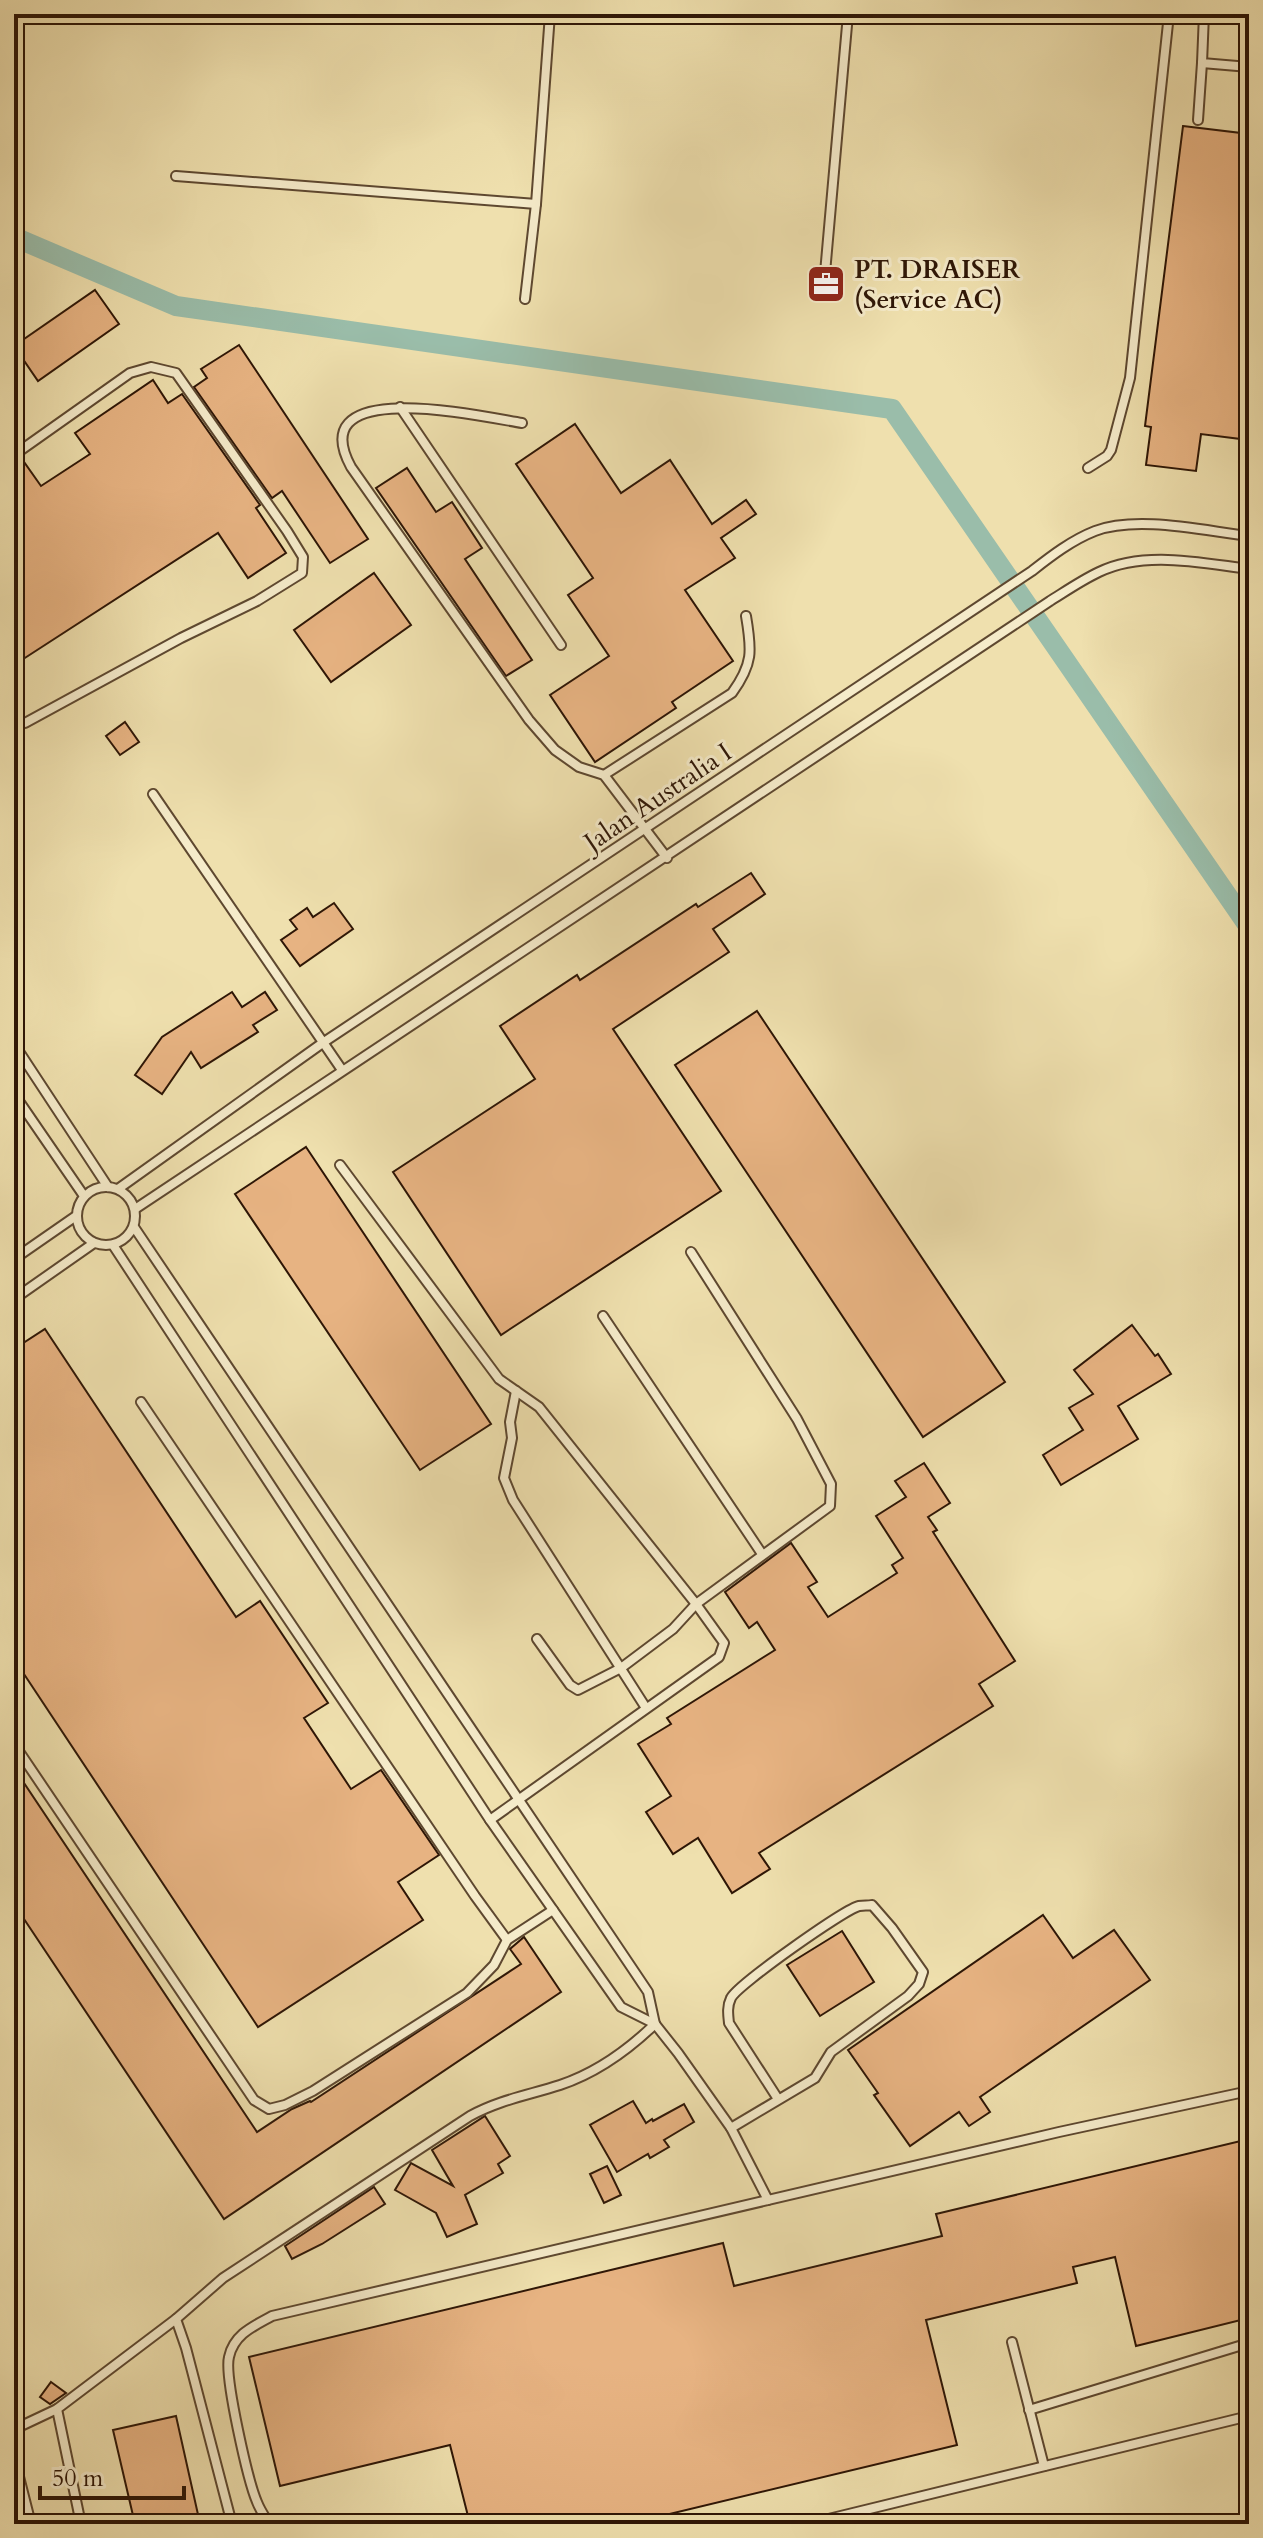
<svg xmlns="http://www.w3.org/2000/svg" width="1263" height="2538" viewBox="0 0 1263 2538" font-family="Cardo,serif">
	<style>
		.lines { fill: none; stroke-linecap: round; stroke-linejoin: round }
		.canal { stroke: #9abdaa; stroke-width: 20 }
		.building { fill: #e7b382; stroke: #2e1606; stroke-width: 2 }
		.lane-casing { stroke: #5e4830; stroke-width: 12 }
		.lane { stroke: #f5ebca; stroke-width: 8 }
		.labels { text-anchor: middle; dominant-baseline: central; stroke-width: 6; stroke-linejoin: round; paint-order: stroke }
		.poi-label { font-size: 26px; font-weight: bold; fill: #2e1606; stroke: #f5ebca; text-anchor: start }
		.street-label { font-size: 26px; fill: #2e1606; stroke: #f5ebca }
	</style>
	<rect width="100%" height="100%" fill="#efe0ae"/>
	<filter id="stains"><feTurbulence type="fractalNoise" baseFrequency=".0025" numOctaves="4"/><feColorMatrix values="0 0 0 0 .2 0 0 0 0 .09 0 0 0 0 .02 0 0 0 .5 -.17"/></filter>
	<radialGradient id="worn" r=".72"><stop offset=".6" stop-color="#630" stop-opacity="0"/><stop offset="1" stop-color="#630" stop-opacity=".3"/></radialGradient>
	<g class="lines">
		<polyline class="canal" points="14,237 176,306 892,409 1249,927"/>
	</g>
	<g class="building">
		<polygon points="1183,126 1249,134 1249,440 1201,434 1196,471 1146,465 1151,427 1145,426"/>
		<polygon points="95,290 119,324 38,381 14,346"/>
		<polygon points="239,345 368,539 330,563 282,491 272,498 194,387 207,378 201,369"/>
		<polygon points="153,380 168,403 182,394 260,505 256,508 286,553 248,578 218,533 14,665 14,469 24,462 41,486 90,454 75,433"/>
		<polygon points="575,424 621,493 670,460 712,524 746,500 756,514 721,538 735,558 685,590 733,661 672,702 676,708 595,762 550,695 609,656 568,595 593,578 516,464"/>
		<polygon points="407,468 436,512 452,502 482,548 465,559 532,660 506,676 376,488"/>
		<polygon points="374,573 411,625 331,682 294,630"/>
		<polygon points="125,722 139,742 120,755 106,736"/>
		<polygon points="751,873 765,894 713,929 729,952 613,1029 721,1191 501,1335 393,1172 535,1079 500,1026 577,975 580,980 696,904 698,907"/>
		<polygon points="334,903 353,929 300,966 281,940 297,929 290,920 307,908 313,917"/>
		<polygon points="232,992 242,1007 265,992 277,1010 253,1025 258,1032 201,1068 191,1052 162,1094 135,1075 162,1037"/>
		<polygon points="757,1011 1005,1382 923,1437 675,1065"/>
		<polygon points="306,1147 491,1424 420,1470 235,1194"/>
		<polygon points="1132,1325 1155,1356 1158,1354 1171,1374 1118,1406 1138,1439 1061,1485 1043,1455 1083,1430 1069,1408 1093,1394 1074,1370"/>
		<polygon points="45,1329 236,1617 260,1601 328,1703 304,1718 351,1789 381,1770 439,1855 398,1882 423,1920 258,2027 14,1659 14,1349"/>
		<polygon points="924,1463 950,1503 928,1517 937,1530 933,1532 1015,1661 979,1684 993,1706 759,1853 770,1869 732,1893 698,1838 673,1854 646,1812 671,1796 638,1744 671,1724 667,1718 775,1650 757,1622 749,1628 725,1592 791,1543 817,1582 808,1587 828,1617 897,1573 892,1565 903,1558 876,1516 906,1497 895,1481"/>
		<polygon points="14,1768 257,2132 292,2109 310,2101 311,2102 521,1964 510,1949 524,1937 561,1992 224,2219 14,1904"/>
		<polygon points="1043,1915 1073,1958 1114,1930 1150,1980 980,2097 990,2112 969,2126 959,2112 910,2146 874,2095 878,2093 848,2050"/>
		<polygon points="842,1931 874,1982 820,2016 787,1965"/>
		<polygon points="633,2101 646,2123 652,2119 653,2121 684,2104 694,2122 664,2140 669,2147 650,2158 648,2154 617,2172 590,2125"/>
		<polygon points="485,2116 510,2156 498,2164 503,2173 465,2195 477,2224 447,2237 436,2213 395,2190 411,2163 453,2186 432,2150"/>
		<polygon points="1249,2139 1249,2318 1136,2346 1115,2257 1073,2267 1077,2283 926,2320 957,2445 628,2524 470,2524 450,2445 280,2486 249,2357 723,2243 734,2286 942,2236 936,2214"/>
		<polygon points="607,2166 621,2195 604,2203 590,2174"/>
		<polygon points="374,2187 385,2204 322,2244 292,2259 285,2246"/>
		<polygon points="51,2382 66,2393 50,2404 40,2397"/>
		<polygon points="176,2416 199,2519 177,2524 135,2524 113,2430"/>
	</g>
	<g class="lines">
		<defs>
			<g id="lane">
				<polyline points="1204,14 1202,63 1249,67"/>
				<polyline points="1198,120 1202,63"/>
				<polyline points="176,176 536,204"/>
				<polyline points="825,273 848,14"/>
				<polyline points="525,299 536,204 550,14"/>
				<polyline points="400,407 561,645"/>
				<path d="M522 423C484 417 301 375 351 467L529 720 555 750 579 767 604 775 667 858"/>
				<polyline points="14,455 130,373 151,367 176,373 287,531 303,557 302,573 257,601 181,638 25,723 14,723"/>
				<polyline points="1088,468 1107,456 1111,450 1130,378 1169,14"/>
				<path d="M604 775 732 693C753 664 752 651 746 616"/>
				<polyline points="153,794 342,1070"/>
				<polyline points="14,1044 108,1187"/>
				<polyline points="14,1094 84,1196"/>
				<polyline points="340,1165 499,1379 539,1407 547,1417 696,1604 724,1643 719,1657 490,1820"/>
				<circle cx="106" cy="1216" r="29"/>
				<path d="M118 1189 324 1042 1032 571C1051 556 1072 540 1095 531 1138 515 1204 531 1249 536"/>
				<path d="M135 1209 1050 601C1066 591 1082 580 1099 572 1144 550 1201 563 1249 569"/>
				<polyline points="134,1227 648,1992 655,2024"/>
				<polyline points="113,1245 490,1820 621,2007 655,2024 678,2053 731,2128 768,2200"/>
				<polyline points="14,1259 76,1216"/>
				<polyline points="14,1299 94,1243"/>
				<polyline points="603,1316 762,1554"/>
				<polyline points="516,1391 510,1422 512,1438 504,1478 513,1500 646,1708"/>
				<polyline points="141,1402 475,1896 507,1940"/>
				<polyline points="537,1639 570,1685 578,1690 621,1668 673,1629 696,1604 830,1506 831,1484 797,1419 691,1252"/>
				<polyline points="14,1744 254,2100 269,2109 285,2105 313,2091 467,1993 494,1965 507,1940 553,1910"/>
				<path d="M731 2128 815 2078 831 2052 908 1996 919 1984 923 1972 892 1928 872 1905C868 1906 864 1905 859 1906 845 1909 737 1985 731 1998 727 2006 728 2014 729 2023L778 2099"/>
				<polyline points="1012,2342 1044,2466"/>
				<polyline points="1029,2410 1249,2343"/>
				<polyline points="14,2433 21,2426 57,2409"/>
				<polyline points="14,2457 31,2524"/>
				<polyline points="81,2524 57,2409 176,2319"/>
				<path d="M232 2524 186 2348 176 2319 223 2278 470 2116C499 2100 529 2095 560 2085 596 2073 628 2050 655 2024"/>
				<path d="M269 2524C265 2517 260 2510 257 2502 248 2481 224 2376 229 2357 234 2334 254 2326 272 2316L1059 2132 1249 2091"/>
				<polyline points="808,2524 1249,2416"/>
			</g>
		</defs>
		<use href="#lane" class="lane-casing"/>
		<use href="#lane" class="lane"/>
	</g>
	<defs>
		<symbol id="office-square" viewBox="-11 -11 22 22"><rect x="-9" y="-9" width="18" height="18" rx="4" fill="#8f2418" stroke="#f5ebca"/><path d="M-6-3h4V-5.5h4V-3h4V5H-6ZM-1-4.5V-3h2v-1.5ZM-6 0V1H6V0Z" fill="#fff"/></symbol>
	</defs>
	<g fill-rule="evenodd">
		<use href="#office-square" x="804" y="262" width="44" height="44"/>
	</g>
	<g class="labels">
		<g class="poi-label">
			<text x="854" y="269">PT. DRAISER<tspan x="854" dy="30">(Service AC)</tspan></text>
		</g>
		<g class="street-label">
			<text transform="translate(658 797) rotate(-34)">Jalan Australia I</text>
		</g>
	</g>
	<rect width="1263" height="2538" fill="none" stroke="#efe0ae" stroke-width="48"/>
	<rect x="16" y="16" width="1231" height="2506" fill="none" stroke="#2e1606" stroke-width="4"/>
	<rect x="24" y="24" width="1215" height="2490" fill="none" stroke="#2e1606" stroke-width="2"/>
	<path d="M40 2486v12h144v-12" fill="none" stroke="#2e1606" stroke-width="4"/>
	<text x="52" y="2486" font-size="24" fill="#2e1606" stroke="#f5ebca" stroke-width="6" paint-order="stroke">50 m</text>
	<rect width="100%" height="100%" filter="url(#stains)"/>
	<rect width="100%" height="100%" fill="url(#worn)"/>
</svg>
